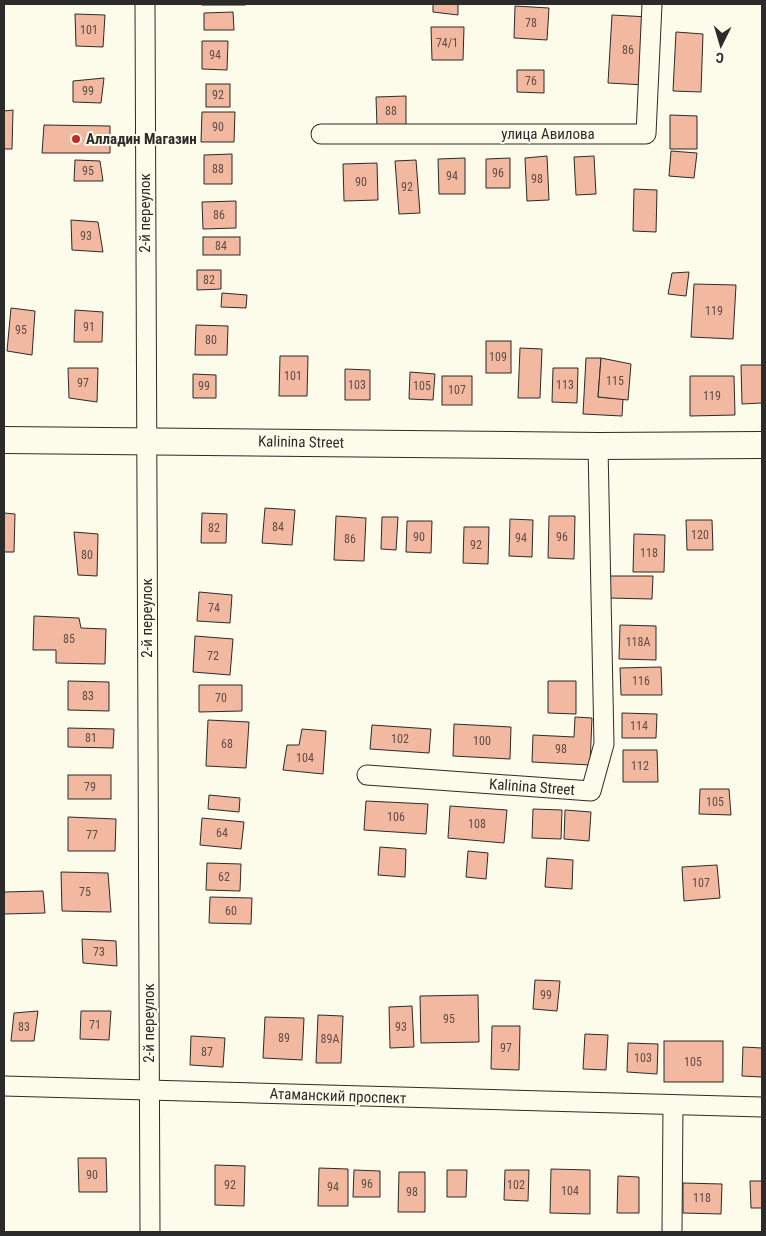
<svg xmlns="http://www.w3.org/2000/svg" width="766" height="1236" viewBox="0 0 766 1236" font-family="'Roboto Condensed',sans-serif">
	<style>
		.building { fill: #f2b8a0; stroke: #2b2b2b }
		.lines { fill: none; stroke-linecap: round; stroke-linejoin: round }
		.minor-casing { stroke: #2b2b2b; stroke-width: 21 }
		.secondary-casing { stroke: #2b2b2b; stroke-width: 28 }
		.minor { stroke: #fdfbea; stroke-width: 19 }
		.secondary { stroke: #fdfbea; stroke-width: 26 }
		.poi-dot { fill: #c62828; stroke: #fdfbea; stroke-width: 2 }
		.labels { text-anchor: middle; dominant-baseline: central; stroke-width: 4; stroke-linejoin: round; paint-order: stroke }
		.number-label { font-size: 12px; fill: #5d4e48 }
		.street-label { font-size: 15px; fill: #2b2b2b; stroke: #fdfbea }
		.poi-label { font-size: 15px; font-weight: bold; fill: #2b2b2b; stroke: #fdfbea; text-anchor: start }
	</style>
	<rect width="100%" height="100%" fill="#fdfbea"/>
	<g class="building">
		<rect x="202" y="4" width="43" height="1"/>
		<polygon points="433,4 458,4 458,15 433,12"/>
		<polygon points="515,6 549,8 547,40 514,38"/>
		<polygon points="233,12 234,30 204,30 204,13"/>
		<polygon points="75,14 105,15 103,47 76,46"/>
		<polygon points="612,15 649,17 645,85 608,83"/>
		<polygon points="431,27 464,27 463,60 432,60"/>
		<polygon points="676,32 703,34 701,92 673,91"/>
		<polygon points="202,41 228,41 227,70 202,69"/>
		<polygon points="517,70 544,70 544,93 517,92"/>
		<polygon points="104,78 101,103 73,102 73,81"/>
		<rect x="206" y="84" width="24" height="23"/>
		<polygon points="406,96 406,125 377,126 376,97"/>
		<polygon points="13,110 12,149 4,149 4,111"/>
		<polygon points="202,112 235,112 234,142 201,142"/>
		<polygon points="670,115 697,116 697,149 670,149"/>
		<polygon points="44,125 110,126 110,153 42,153"/>
		<polygon points="671,151 697,153 694,178 669,176"/>
		<polygon points="232,154 232,184 204,184 204,155"/>
		<polygon points="547,156 549,200 527,201 525,158"/>
		<polygon points="594,156 596,194 576,195 574,157"/>
		<polygon points="465,158 465,194 439,194 438,159"/>
		<polygon points="510,158 510,188 486,188 486,159"/>
		<polygon points="75,160 100,161 103,181 74,181"/>
		<polygon points="416,160 420,213 399,214 395,161"/>
		<polygon points="377,163 378,200 344,201 343,164"/>
		<polygon points="634,189 657,190 656,232 633,231"/>
		<polygon points="236,201 236,228 203,229 202,202"/>
		<polygon points="71,220 98,222 103,252 72,250"/>
		<rect x="203" y="237" width="37" height="18"/>
		<polygon points="197,270 221,270 221,289 197,290"/>
		<polygon points="689,272 686,296 668,294 672,273"/>
		<polygon points="694,284 736,285 733,339 691,337"/>
		<polygon points="222,293 247,295 246,308 221,307"/>
		<polygon points="11,308 35,311 32,355 7,351"/>
		<polygon points="75,310 103,312 102,342 74,342"/>
		<polygon points="196,325 228,326 227,355 195,355"/>
		<rect x="486" y="341" width="25" height="32"/>
		<polygon points="520,348 542,349 540,398 518,398"/>
		<polygon points="280,356 308,356 307,396 279,396"/>
		<polygon points="586,358 601,358 598,397 623,399 622,416 583,414"/>
		<polygon points="601,358 631,364 628,400 598,397"/>
		<polygon points="741,365 762,365 762,403 742,404"/>
		<polygon points="68,368 98,368 97,402 69,398"/>
		<polygon points="553,368 578,368 577,403 552,402"/>
		<polygon points="345,369 370,370 370,400 345,400"/>
		<polygon points="410,372 435,374 433,400 409,399"/>
		<polygon points="193,374 216,375 216,398 193,398"/>
		<rect x="442" y="376" width="30" height="29"/>
		<polygon points="690,376 734,376 735,415 690,416"/>
		<polygon points="265,508 295,510 292,545 262,543"/>
		<polygon points="4,513 15,514 14,552 4,552"/>
		<polygon points="202,513 227,514 226,543 201,543"/>
		<polygon points="336,516 366,518 364,561 334,560"/>
		<polygon points="549,516 575,516 574,559 548,558"/>
		<polygon points="382,517 398,517 396,550 381,549"/>
		<polygon points="510,519 533,520 532,557 509,556"/>
		<polygon points="686,520 712,520 713,550 687,550"/>
		<polygon points="407,521 432,521 431,553 406,552"/>
		<polygon points="464,527 489,527 488,564 463,563"/>
		<polygon points="74,532 98,534 97,576 78,575"/>
		<polygon points="634,534 665,535 664,572 633,572"/>
		<polygon points="610,576 653,576 652,599 609,598"/>
		<polygon points="199,592 232,595 230,623 197,621"/>
		<polygon points="34,616 79,618 81,628 106,629 105,664 56,663 56,650 33,650"/>
		<polygon points="620,625 656,626 656,660 619,659"/>
		<polygon points="195,636 233,639 230,675 193,672"/>
		<polygon points="661,667 662,695 621,695 620,668"/>
		<polygon points="68,681 109,682 109,711 68,710"/>
		<polygon points="548,681 576,681 576,714 548,713"/>
		<polygon points="199,685 242,685 242,711 199,712"/>
		<polygon points="622,713 657,714 656,738 622,738"/>
		<polygon points="575,717 592,718 590,765 532,762 533,735 574,737"/>
		<polygon points="208,720 249,722 246,768 206,766"/>
		<polygon points="454,724 511,727 510,759 453,756"/>
		<polygon points="372,725 431,729 429,753 370,749"/>
		<polygon points="68,728 114,729 113,748 68,747"/>
		<polygon points="302,729 326,731 323,774 283,770 287,745 299,745"/>
		<polygon points="623,750 657,750 658,782 623,782"/>
		<rect x="68" y="775" width="43" height="24"/>
		<polygon points="700,789 729,789 731,815 699,814"/>
		<polygon points="209,795 240,798 239,812 208,809"/>
		<polygon points="366,801 428,804 426,834 364,830"/>
		<polygon points="450,806 507,810 504,843 448,838"/>
		<polygon points="533,809 562,810 561,839 532,838"/>
		<polygon points="565,810 591,812 589,841 564,839"/>
		<polygon points="68,817 116,819 115,851 68,851"/>
		<polygon points="202,818 244,822 241,849 200,845"/>
		<polygon points="380,847 406,849 405,877 378,875"/>
		<polygon points="468,851 488,853 486,879 466,877"/>
		<polygon points="547,858 573,860 572,889 545,887"/>
		<polygon points="207,863 241,864 240,891 206,890"/>
		<polygon points="717,865 720,898 684,901 682,867"/>
		<polygon points="61,872 108,873 111,912 62,911"/>
		<polygon points="43,891 45,913 4,914 4,892"/>
		<polygon points="210,897 252,898 251,924 209,923"/>
		<polygon points="82,939 116,941 117,966 83,963"/>
		<polygon points="535,980 560,981 557,1011 533,1009"/>
		<polygon points="478,995 479,1042 421,1043 420,996"/>
		<polygon points="412,1006 414,1047 390,1048 389,1007"/>
		<polygon points="38,1011 34,1041 11,1041 14,1013"/>
		<polygon points="81,1011 111,1011 109,1040 80,1039"/>
		<polygon points="318,1015 343,1016 341,1063 316,1063"/>
		<polygon points="265,1017 304,1018 302,1060 263,1058"/>
		<polygon points="492,1026 520,1026 519,1070 491,1069"/>
		<polygon points="585,1034 608,1035 606,1070 583,1069"/>
		<polygon points="191,1036 225,1038 223,1067 190,1065"/>
		<rect x="664" y="1041" width="59" height="41"/>
		<polygon points="628,1043 658,1044 657,1074 627,1072"/>
		<polygon points="743,1047 762,1048 762,1077 742,1076"/>
		<polygon points="78,1158 106,1158 107,1192 79,1192"/>
		<polygon points="215,1165 245,1166 244,1206 215,1205"/>
		<polygon points="319,1168 348,1169 348,1206 318,1206"/>
		<polygon points="551,1169 590,1170 590,1214 550,1213"/>
		<polygon points="354,1170 380,1171 380,1197 353,1197"/>
		<polygon points="447,1170 467,1170 466,1197 447,1197"/>
		<polygon points="505,1170 529,1170 528,1201 504,1200"/>
		<polygon points="399,1172 425,1172 425,1212 398,1212"/>
		<polygon points="618,1176 639,1177 639,1213 617,1213"/>
		<polygon points="750,1181 762,1181 762,1208 751,1208"/>
		<polygon points="683,1183 722,1184 721,1214 683,1213"/>
	</g>
	<g class="lines">
		<defs>
			<g id="minor">
				<polyline points="145,4 150,1232"/>
				<polyline points="321,134 646,134 652,4"/>
				<polyline points="367,775 591,791 604,744 598,446"/>
				<polyline points="4,1086 762,1107"/>
				<polyline points="672,1232 673,1105"/>
			</g>
			<polyline id="secondary" points="4,440 598,446 762,445"/>
		</defs>
		<use href="#minor" class="minor-casing"/>
		<use href="#secondary" class="secondary-casing"/>
		<use href="#minor" class="minor"/>
		<use href="#secondary" class="secondary"/>
	</g>
	<circle class="poi-dot" cx="76" cy="139" r="5"/>
	<g class="labels">
		<g class="number-label">
			<text x="531" y="23">78</text>
			<text x="89" y="30">101</text>
			<text x="447" y="43">74/1</text>
			<text x="628" y="50">86</text>
			<text x="215" y="55">94</text>
			<text x="531" y="81">76</text>
			<text x="88" y="91">99</text>
			<text x="218" y="95">92</text>
			<text x="391" y="111">88</text>
			<text x="218" y="127">90</text>
			<text x="218" y="169">88</text>
			<text x="88" y="171">95</text>
			<text x="498" y="173">96</text>
			<text x="452" y="176">94</text>
			<text x="537" y="179">98</text>
			<text x="361" y="182">90</text>
			<text x="407" y="187">92</text>
			<text x="219" y="215">86</text>
			<text x="86" y="236">93</text>
			<text x="221" y="246">84</text>
			<text x="209" y="280">82</text>
			<text x="714" y="311">119</text>
			<text x="89" y="327">91</text>
			<text x="21" y="330">95</text>
			<text x="211" y="340">80</text>
			<text x="498" y="357">109</text>
			<text x="293" y="376">101</text>
			<text x="615" y="381">115</text>
			<text x="83" y="383">97</text>
			<text x="357" y="385">103</text>
			<text x="565" y="385">113</text>
			<text x="204" y="386">99</text>
			<text x="422" y="386">105</text>
			<text x="457" y="390">107</text>
			<text x="712" y="396">119</text>
			<text x="278" y="527">84</text>
			<text x="214" y="528">82</text>
			<text x="700" y="535">120</text>
			<text x="419" y="537">90</text>
			<text x="562" y="537">96</text>
			<text x="521" y="538">94</text>
			<text x="350" y="539">86</text>
			<text x="476" y="545">92</text>
			<text x="649" y="553">118</text>
			<text x="87" y="555">80</text>
			<text x="214" y="608">74</text>
			<text x="69" y="639">85</text>
			<text x="638" y="642">118А</text>
			<text x="213" y="656">72</text>
			<text x="641" y="681">116</text>
			<text x="88" y="696">83</text>
			<text x="221" y="698">70</text>
			<text x="639" y="726">114</text>
			<text x="91" y="738">81</text>
			<text x="400" y="739">102</text>
			<text x="482" y="741">100</text>
			<text x="227" y="744">68</text>
			<text x="561" y="749">98</text>
			<text x="305" y="758">104</text>
			<text x="640" y="766">112</text>
			<text x="90" y="787">79</text>
			<text x="715" y="802">105</text>
			<text x="396" y="817">106</text>
			<text x="477" y="824">108</text>
			<text x="222" y="833">64</text>
			<text x="92" y="835">77</text>
			<text x="224" y="877">62</text>
			<text x="701" y="883">107</text>
			<text x="85" y="892">75</text>
			<text x="231" y="911">60</text>
			<text x="99" y="952">73</text>
			<text x="546" y="995">99</text>
			<text x="449" y="1019">95</text>
			<text x="95" y="1025">71</text>
			<text x="24" y="1027">83</text>
			<text x="401" y="1027">93</text>
			<text x="284" y="1038">89</text>
			<text x="330" y="1039">89А</text>
			<text x="506" y="1048">97</text>
			<text x="207" y="1052">87</text>
			<text x="643" y="1058">103</text>
			<text x="693" y="1062">105</text>
			<text x="92" y="1175">90</text>
			<text x="367" y="1184">96</text>
			<text x="230" y="1185">92</text>
			<text x="516" y="1185">102</text>
			<text x="333" y="1187">94</text>
			<text x="570" y="1191">104</text>
			<text x="412" y="1192">98</text>
			<text x="702" y="1198">118</text>
		</g>
		<g class="street-label">
			<text x="548" y="134">улица Авилова</text>
			<text transform="translate(145 213) rotate(-90)">2-й переулок</text>
			<text transform="translate(301 442) rotate(1)">Kalinina Street</text>
			<text transform="translate(147 618) rotate(-90)">2-й переулок</text>
			<text transform="translate(532 787) rotate(4)">Kalinina Street</text>
			<text transform="translate(149 1023) rotate(-90)">2-й переулок</text>
			<text transform="translate(338 1096) rotate(2)">Атаманский проспект</text>
		</g>
		<g class="poi-label">
			<text x="86" y="139">Алладин Магазин</text>
		</g>
	</g>
	<rect width="766" height="1236" fill="none" stroke="#2b2b2b" stroke-width="10"/>
	<g transform="translate(721 45) rotate(185)" stroke="#fdfbea" stroke-width="4" paint-order="stroke">
	<path d="M0-4L9 19L0 12L-9 19Z" fill="#2b2b2b"/>
	<text y="-8" font-size="14" font-weight="bold" text-anchor="middle" fill="#2b2b2b">С</text>
	</g>
</svg>
